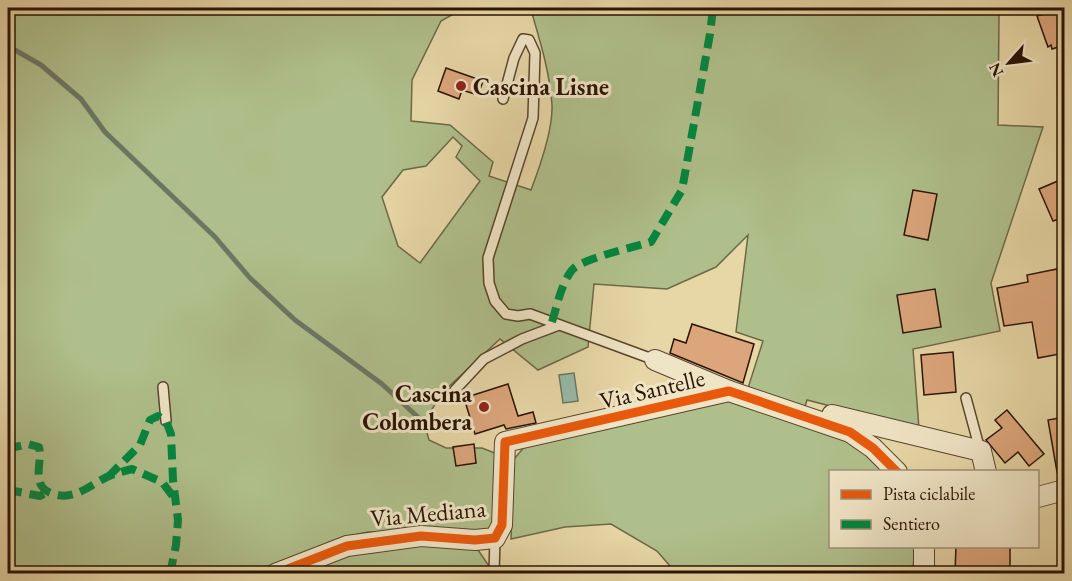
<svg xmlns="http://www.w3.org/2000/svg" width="1072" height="581" viewBox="0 0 1072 581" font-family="'EB Garamond',serif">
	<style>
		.green { fill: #afbf8b; stroke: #6c6946; stroke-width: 1.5; fill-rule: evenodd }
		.water { fill: #97b9a7; stroke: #6b7765; stroke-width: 1.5 }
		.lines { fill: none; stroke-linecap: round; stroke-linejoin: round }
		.stream { stroke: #6b7765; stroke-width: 5 }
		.building { fill: #dca57b; stroke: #2a1302; stroke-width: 1.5 }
		.lane-casing { stroke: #59442b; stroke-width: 12 }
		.street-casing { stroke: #59442b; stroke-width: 22 }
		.lane { stroke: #efe4c5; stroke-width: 9 }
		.street { stroke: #efe4c5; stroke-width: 20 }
		.quiet { stroke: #00873e; stroke-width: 8; stroke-dasharray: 15 8; stroke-linecap: butt }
		.cycleway-casing { stroke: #efe4c5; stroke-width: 13 }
		.cycleway { stroke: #e8590c; stroke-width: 9 }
		.poi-dot { fill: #8f2418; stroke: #efe4c5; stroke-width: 2 }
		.labels { text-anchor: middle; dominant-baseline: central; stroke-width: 6; stroke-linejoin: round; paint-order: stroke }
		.poi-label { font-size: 24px; font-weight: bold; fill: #2a1302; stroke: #efe4c5; text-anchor: start }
		.street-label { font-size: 24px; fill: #2a1302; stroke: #efe4c5 }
	</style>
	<rect width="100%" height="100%" fill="#e7d6a6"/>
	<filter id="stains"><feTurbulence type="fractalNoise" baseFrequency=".00333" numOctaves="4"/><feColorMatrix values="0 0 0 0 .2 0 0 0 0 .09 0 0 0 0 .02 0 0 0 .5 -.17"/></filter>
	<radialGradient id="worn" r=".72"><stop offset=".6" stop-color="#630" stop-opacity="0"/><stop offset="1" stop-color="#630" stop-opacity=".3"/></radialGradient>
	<g class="green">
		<path d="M8 8H464L441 21 412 80 411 121 450 125 493 162 489 176 531 190C539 169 553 128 552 105 550 73 540 41 531 10L528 8H978L999 14 998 125 1043 127 991 283 1000 331 913 349 919 429 807 400 804 410 748 388 763 341 736 332 748 235 716 267 667 289 594 284 588 347 538 370 500 339 442 393 424 422 429 440 446 448H482L500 455 497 524 485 535 368 532 340 538 259 573H8ZM453 137 462 146 456 157 480 181 420 263 398 246 382 197 403 170 426 166Z"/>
		<polygon points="735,399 867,449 886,471 830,472 830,546 916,546 912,573 673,574 670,566 657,551 611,524 565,527 511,539 514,459 526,445"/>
		<polygon points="423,544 478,550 489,566 488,574 299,574 352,553"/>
	</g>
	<polygon class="water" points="574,373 578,401 563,403 559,375"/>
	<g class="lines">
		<polyline class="stream" points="8,46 41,65 81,99 105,132 215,237 250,278 295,320 382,384 421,420"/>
	</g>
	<g class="building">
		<polygon points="1061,8 1065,8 1065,45 1052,49 1051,45 1048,47 1037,16"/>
		<polygon points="446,68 483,81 478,95 462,90 459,99 438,91"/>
		<polygon points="1065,178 1065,217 1053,221 1039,189"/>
		<polygon points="913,190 937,194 928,240 904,235"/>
		<polygon points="1057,269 1065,310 1065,353 1038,358 1032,322 1004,326 997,288 1028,282 1027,275"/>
		<polygon points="935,289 941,327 903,333 897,295"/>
		<polygon points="692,324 754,344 743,383 670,353 674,339 686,343"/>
		<polygon points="953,352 956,392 924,395 921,355"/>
		<polygon points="508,384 518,416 533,412 536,423 506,429 504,425 475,434 464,398"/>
		<polygon points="1007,410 1044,454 1029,466 1018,452 1005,463 986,440 1002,428 995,420"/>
		<polygon points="1065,417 1065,472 1057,472 1048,420"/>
		<polygon points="474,444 476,463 456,466 453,447"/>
		<polygon points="956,546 1010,546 1010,571 955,573"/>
	</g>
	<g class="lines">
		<defs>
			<g id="lane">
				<polyline points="503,99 514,58 523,39 529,40 535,53 533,118 488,258 489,283 495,301 506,314 518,316 530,314 655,360"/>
				<polyline points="163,387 166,421"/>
				<polyline points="455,390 484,359 522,339 559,325"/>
				<polyline points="966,398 980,450"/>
				<polyline points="494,574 495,538"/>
			</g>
			<g id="street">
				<polyline points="655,360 729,391"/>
				<polyline points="832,415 981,451 986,472"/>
				<polyline points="1038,497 1064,490"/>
				<polyline points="924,546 924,574"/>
				<polyline points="275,574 347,546 421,536 475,540 495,538 502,525 505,442 729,391 850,432 873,448 897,472"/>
			</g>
		</defs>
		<use href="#lane" class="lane-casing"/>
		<use href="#street" class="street-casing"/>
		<use href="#lane" class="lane"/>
		<use href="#street" class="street"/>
		<g class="quiet">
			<path d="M552 322C557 306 561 284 572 270 581 259 634 247 651 242L682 190 710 34 713 8"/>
			<path d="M8 442 15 447 28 444 39 447C42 459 36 471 40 483 43 490 47 492 54 494 75 501 91 484 109 476 117 473 124 471 132 469L162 482 175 499"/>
			<polyline points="108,477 140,445 150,420 158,416 166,421 171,434 173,480 178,520 176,545 170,574"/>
			<polyline points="8,495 14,491 40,496 47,492"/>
		</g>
		<defs>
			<polyline id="cycleway" points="275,574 347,546 421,536 475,540 495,538 502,525 505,442 729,391 850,432 873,448 897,472"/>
		</defs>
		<use href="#cycleway" class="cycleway-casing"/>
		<use href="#cycleway" class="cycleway"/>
	</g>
	<g class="poi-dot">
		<circle cx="461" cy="86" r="6"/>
		<circle cx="484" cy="407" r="6"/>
	</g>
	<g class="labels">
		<g class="poi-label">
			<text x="473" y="86">Cascina Lisne</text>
			<text x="472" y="393" text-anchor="end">Cascina<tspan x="472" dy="28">Colombera</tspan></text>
		</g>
		<g class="street-label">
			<text transform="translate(652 389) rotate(-13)">Via Santelle</text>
			<text transform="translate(428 513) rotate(-5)">Via Mediana</text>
		</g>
	</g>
	<rect width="1072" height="581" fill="none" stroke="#e7d6a6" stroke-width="30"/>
	<rect x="9" y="9" width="1054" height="563" fill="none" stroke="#2a1302" stroke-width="3"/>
	<rect x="15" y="15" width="1042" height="551" fill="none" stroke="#2a1302" stroke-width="1.5"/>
	<rect x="829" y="470" width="210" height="78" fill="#efe4c5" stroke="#a09077" stroke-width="1.5"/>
	<rect x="841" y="490" width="30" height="9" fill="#e8590c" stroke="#a09077" stroke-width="1.5"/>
	<text x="883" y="500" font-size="18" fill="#2a1302">Pista ciclabile</text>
	<rect x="841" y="520" width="30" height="9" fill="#00873e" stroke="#a09077" stroke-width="1.5"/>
	<text x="883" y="530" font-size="18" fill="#2a1302">Sentiero</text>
	<g transform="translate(1009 63) rotate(242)" stroke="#efe4c5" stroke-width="4.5" paint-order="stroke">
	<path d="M0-4.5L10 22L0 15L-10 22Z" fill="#2a1302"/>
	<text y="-9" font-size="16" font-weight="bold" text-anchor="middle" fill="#2a1302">N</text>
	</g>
	<rect width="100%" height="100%" filter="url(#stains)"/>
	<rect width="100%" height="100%" fill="url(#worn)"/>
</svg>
